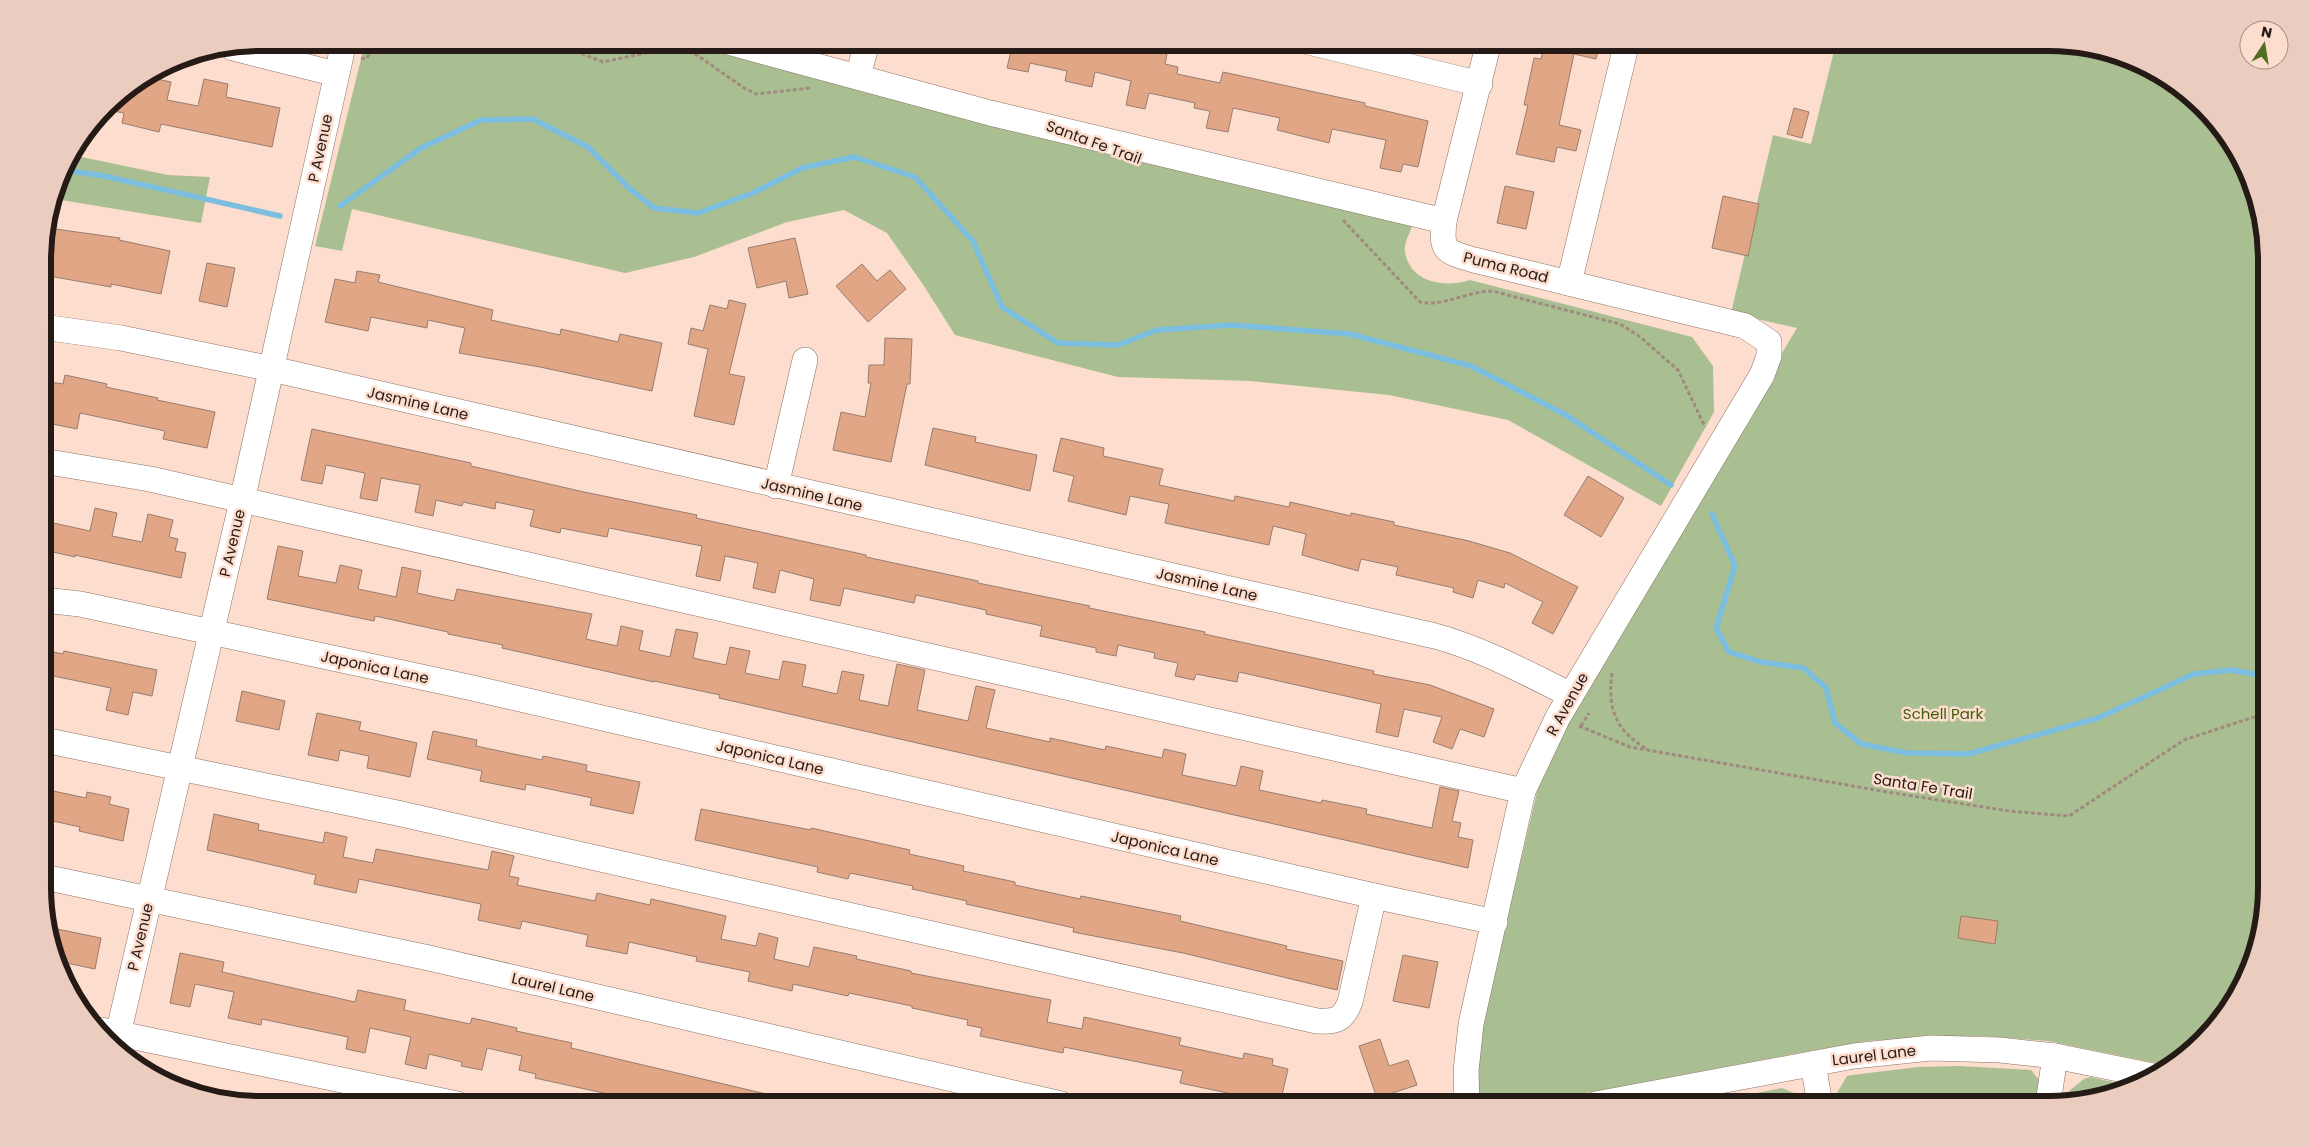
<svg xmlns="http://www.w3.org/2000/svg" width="2309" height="1147" viewBox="0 0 2309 1147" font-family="Poppins,sans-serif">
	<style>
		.green { fill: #a9bf91 }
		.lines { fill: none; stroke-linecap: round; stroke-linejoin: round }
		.stream { stroke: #7bbedf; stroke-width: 5.5 }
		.building { fill: #e1a686; stroke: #987d6f }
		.minor-casing { stroke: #8d7264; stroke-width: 26 }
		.path { stroke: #a0897f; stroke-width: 3; stroke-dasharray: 4 2.5; stroke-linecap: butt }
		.minor { stroke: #fff; stroke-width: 25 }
		.labels { text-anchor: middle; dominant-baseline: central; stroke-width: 5; stroke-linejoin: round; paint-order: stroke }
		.street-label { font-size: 15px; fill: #251a15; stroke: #fcddce }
		.park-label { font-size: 15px; fill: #3e5d06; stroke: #fcddce }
		.rim { fill: none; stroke: #251a15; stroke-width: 6 }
	</style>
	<rect width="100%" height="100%" fill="#fcddce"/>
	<g class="green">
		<path d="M365 43H679L1412 226C1410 233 1403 245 1405 252 1410 283 1445 288 1470 280L1692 337 1713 366 1714 412 1661 506 1508 420 1389 395 1251 381 1118 377 955 335 924 286 887 233 844 210 787 222 694 257 625 273 352 209 342 251 315 246Z"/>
		<polygon points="1836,43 2049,43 2145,65 2222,128 2250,177 2265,232 2266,887 2244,983 2213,1030 2171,1066 2048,1041 1983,1036 1911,1038 1868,1041 1798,1053 1527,1104 1478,1104 1474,1069 1510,906 1538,788 1568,712 1797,328 1731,313 1773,135 1811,144"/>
		<polygon points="72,155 168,175 210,177 201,223 55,199 65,164"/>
		<polygon points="1960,1066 2031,1070 2039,1080 2039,1104 1839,1104 1837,1093 1847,1076 1852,1075 1918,1067"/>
		<polygon points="2090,1077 2094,1078 2132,1086 2119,1093 2067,1103 2069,1091 2084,1079"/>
		<polygon points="1782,1088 1801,1096 1806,1104 1698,1104"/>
	</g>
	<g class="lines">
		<g class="stream">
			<polyline points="63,170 104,176 280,216"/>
			<polyline points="340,206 421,148 481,120 533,119 588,147 629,188 654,208 698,213 753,193 802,168 854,157 915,177 973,241 1002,307 1058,343 1118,345 1157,330 1231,325 1350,334 1471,366 1566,415 1671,485"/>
			<polyline points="1712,514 1735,566 1716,628 1729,652 1761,662 1804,668 1826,688 1835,723 1861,744 1907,753 1968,754 2098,718 2194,674 2231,670 2266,676"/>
		</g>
	</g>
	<g class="building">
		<polygon points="1013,42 1111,42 1167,54 1165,64 1178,67 1177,74 1220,83 1223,72 1365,103 1365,106 1428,121 1418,167 1403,164 1401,172 1380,168 1386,140 1332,129 1329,143 1277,130 1280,118 1233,108 1228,132 1206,128 1210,111 1194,108 1195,103 1149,93 1145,109 1126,105 1131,81 1095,72 1092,87 1065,81 1067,71 1030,63 1028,72 1007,68"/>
		<polygon points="1545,42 1600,42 1596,59 1574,54 1559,125 1581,130 1576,151 1557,147 1554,162 1516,154 1528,105 1524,105 1534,58 1541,59"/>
		<polygon points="148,77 171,82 167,100 198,106 204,79 228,84 226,97 280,108 272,147 161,124 159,132 122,123 124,113 107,110 116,97"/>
		<polygon points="1794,108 1809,112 1802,138 1787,134"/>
		<polygon points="1505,186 1534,192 1526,229 1497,223"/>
		<polygon points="1723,196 1759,204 1748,256 1712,248"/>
		<polygon points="48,228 120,238 119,240 170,251 161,294 111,284 111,287 43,275 43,246"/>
		<polygon points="795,238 808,294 789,298 786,281 757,288 748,248"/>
		<polygon points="207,263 235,268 227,307 199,301"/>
		<polygon points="862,264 877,281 890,270 906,289 868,322 836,286"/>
		<polygon points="357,271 380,275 378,282 493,310 491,320 560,335 561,329 618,342 620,334 662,343 652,391 540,367 459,353 465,328 428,320 427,328 371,317 368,331 325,322 335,279 355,283"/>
		<polygon points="729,300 746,304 729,374 745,377 734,425 694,416 708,349 688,344 691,328 703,331 710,305 727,309"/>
		<polygon points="885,338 912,339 910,384 907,384 891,462 833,450 841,412 865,417 871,383 868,383 869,365 884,365"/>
		<polygon points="65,375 107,384 106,387 158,398 157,400 215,412 207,448 163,439 165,431 80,413 77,429 43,422 43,381 63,384"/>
		<polygon points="933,428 976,437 975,442 1037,455 1030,491 925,465"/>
		<polygon points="312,429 471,463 471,466 584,492 697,515 696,518 866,555 866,557 978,581 978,583 1090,606 1089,608 1205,632 1204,634 1374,671 1373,674 1430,685 1494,709 1484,737 1460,729 1452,749 1433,742 1442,717 1404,709 1398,737 1376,732 1381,704 1239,672 1237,682 1196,674 1194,680 1175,676 1178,663 1154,658 1155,653 1118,645 1116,656 1096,652 1096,648 1040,636 1042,626 986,614 986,610 916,595 914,603 844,588 840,606 810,600 814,579 780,570 775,593 753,588 758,563 725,556 720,581 696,576 702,546 609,528 607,537 561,528 560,533 530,526 534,510 496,502 495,509 463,502 462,506 436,500 433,516 415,512 420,485 381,478 377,501 360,498 365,473 326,465 322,484 301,480"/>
		<polygon points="1061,438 1104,448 1103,456 1163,469 1159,485 1234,501 1235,496 1289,507 1290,502 1351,516 1351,513 1394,522 1394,525 1469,541 1510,553 1578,587 1553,634 1532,623 1543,602 1505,583 1504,588 1478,580 1473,598 1453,592 1454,588 1396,575 1398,567 1361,559 1358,571 1302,555 1306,534 1273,526 1269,545 1165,523 1169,504 1130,496 1126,515 1068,501 1074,476 1053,471"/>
		<polygon points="1588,476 1624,498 1601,537 1564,515"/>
		<polygon points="95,508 117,513 112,536 142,542 148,514 173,520 169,537 178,539 175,551 186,553 181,578 75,555 75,557 44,550 44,521 90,531"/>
		<polygon points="278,546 303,551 298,576 336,583 340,565 362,570 358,589 396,597 402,567 421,571 417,593 454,601 457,589 592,614 586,639 617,646 621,626 643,631 639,650 670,657 676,629 698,633 693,658 726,665 730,647 750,651 745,673 779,680 783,661 806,665 802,686 837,694 842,671 864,675 859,700 888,706 897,664 925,670 917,710 968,721 976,686 995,690 986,728 1050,742 1050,738 1105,750 1106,746 1162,758 1164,749 1186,754 1182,775 1236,786 1241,766 1263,771 1259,790 1321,803 1322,800 1367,809 1366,814 1432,828 1440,787 1459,791 1452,821 1461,823 1458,837 1473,840 1468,868 719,698 720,695 654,681 654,682 502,648 503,645 448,634 448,632 375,616 374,621 267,599"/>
		<polygon points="44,650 63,654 64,651 157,670 152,696 133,692 128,715 106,710 111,688 44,674"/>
		<polygon points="242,691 285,701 279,730 236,721"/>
		<polygon points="317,713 361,722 359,730 417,743 410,777 367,768 369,756 340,750 338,761 308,755"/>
		<polygon points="433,731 477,740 476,746 542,760 543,756 587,765 586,771 640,782 633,814 590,805 592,798 526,784 525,790 480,781 482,771 427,759"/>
		<polygon points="44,789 86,798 87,792 111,797 109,804 129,809 123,841 79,831 80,827 44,819"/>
		<polygon points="701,809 811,830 811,828 910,850 909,854 964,866 963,871 1015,882 1015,885 1080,899 1081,896 1181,916 1180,921 1287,946 1286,949 1343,961 1337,990 1183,953 1073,932 1074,928 966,904 967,901 912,889 913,886 850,873 848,879 817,872 818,867 695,840"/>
		<polygon points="214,814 259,824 258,830 323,843 325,832 347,837 343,857 373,863 376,849 488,870 492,851 514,856 509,876 519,878 517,885 595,901 597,893 650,905 651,899 726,916 721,939 756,946 759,933 778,938 774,959 809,967 814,947 857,956 856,959 911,971 911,973 1051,1000 1047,1022 1082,1029 1084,1017 1181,1038 1179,1045 1243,1059 1244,1053 1273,1059 1272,1065 1288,1069 1280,1104 1180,1083 1183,1071 1064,1047 1063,1053 980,1036 982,1028 967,1025 968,1020 912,1008 912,1006 849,993 848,996 793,984 792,991 748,981 750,972 696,961 697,957 629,942 627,954 586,946 588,935 522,921 520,929 478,920 481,904 359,879 356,893 314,884 316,875 207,850"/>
		<polygon points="1961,916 1998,921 1995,944 1958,938"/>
		<polygon points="57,929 101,938 95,969 57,961 53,947"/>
		<polygon points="180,953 224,962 222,972 355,1002 358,990 406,1000 404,1010 470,1024 472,1018 517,1028 516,1031 572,1043 571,1048 783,1098 783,1104 664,1104 617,1094 617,1096 535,1078 536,1074 519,1070 522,1056 487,1048 482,1070 461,1066 462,1062 429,1054 426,1069 405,1064 411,1037 370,1028 365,1053 346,1049 348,1037 262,1019 261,1025 228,1018 234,992 195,984 190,1007 170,1003"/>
		<polygon points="1403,955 1438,962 1429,1008 1393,1001"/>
		<polygon points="1380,1039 1389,1066 1408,1060 1417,1085 1377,1098 1359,1046"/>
	</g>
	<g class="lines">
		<defs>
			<g id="minor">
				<polyline points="728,42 990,113 1444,221"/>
				<polyline points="1309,42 1480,84"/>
				<polyline points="233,48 336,74"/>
				<polyline points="858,77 867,42"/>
				<polyline points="1569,283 1627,42"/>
				<path d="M43 327 121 338 272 369 1435 636C1483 649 1526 673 1571 695"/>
				<polyline points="43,461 150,479 1523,791"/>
				<polyline points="776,486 805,360"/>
				<polyline points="44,600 80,604 468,687 1374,896 1495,922"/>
				<path d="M44 740 397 813 1317 1021C1336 1022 1343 1020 1350 1002L1374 896"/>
				<polyline points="44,877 429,958 1061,1104"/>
				<polyline points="101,1030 457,1104"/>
				<polyline points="116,1043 242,501 344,42"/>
				<polyline points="1813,1064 1820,1104"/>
				<path d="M1467 1104 1466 1071 1471 1024 1523 791 1558 717 1762 375 1769 356V342L1745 326 1474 260C1445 251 1441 252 1444 221L1489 42"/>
				<polyline points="1596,1104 1854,1056 1931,1048 2000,1050 2055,1056 2153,1076"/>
				<polyline points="2048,1104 2055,1056"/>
			</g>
		</defs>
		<use href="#minor" class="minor-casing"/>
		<g class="path">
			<polyline points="566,42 575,51 603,62 660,50 681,49 697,55 744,88 756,94 810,88"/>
			<polyline points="361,58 366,59 379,42"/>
			<path d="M1343 220 1420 302C1444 307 1468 291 1492 291L1620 324 1639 336 1678 370 1705 427"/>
			<path d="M1612 673C1607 709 1616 731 1647 749"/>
			<polyline points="1579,726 1630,747 1887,792 2009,811 2069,816 2184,740 2266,713"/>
			<polyline points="1581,726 1589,713"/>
		</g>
		<use href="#minor" class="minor"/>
	</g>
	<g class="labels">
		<g class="street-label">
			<text transform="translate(1094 142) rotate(20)">Santa Fe Trail</text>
			<text transform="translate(320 148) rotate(-78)">P Avenue</text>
			<text transform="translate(1506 267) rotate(14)">Puma Road</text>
			<text transform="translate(418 403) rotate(13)">Jasmine Lane</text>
			<text transform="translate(812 494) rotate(13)">Jasmine Lane</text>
			<text transform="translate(232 543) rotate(-77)">P Avenue</text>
			<text transform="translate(1207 584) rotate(13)">Jasmine Lane</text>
			<text transform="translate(375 667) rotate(12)">Japonica Lane</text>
			<text transform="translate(1567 704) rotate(-61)">R Avenue</text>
			<text transform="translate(770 757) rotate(13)">Japonica Lane</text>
			<text transform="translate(1923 786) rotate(9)">Santa Fe Trail</text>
			<text transform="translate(1165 848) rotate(13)">Japonica Lane</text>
			<text transform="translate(140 937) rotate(-77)">P Avenue</text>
			<text transform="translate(553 987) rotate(13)">Laurel Lane</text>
			<text transform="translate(1874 1055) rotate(-7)">Laurel Lane</text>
		</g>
		<g class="park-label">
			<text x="1943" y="713">Schell Park</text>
		</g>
	</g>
	<path d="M0 0H2309V1147H0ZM260 51H2049A209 209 0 0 1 2258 260V887A209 209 0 0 1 2049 1096H260A209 209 0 0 1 51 887V260A209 209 0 0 1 260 51Z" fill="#ebcdbf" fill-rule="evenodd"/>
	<path class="rim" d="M260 51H2049A209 209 0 0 1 2258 260V887A209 209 0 0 1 2049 1096H260A209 209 0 0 1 51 887V260A209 209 0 0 1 260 51Z"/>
	<g transform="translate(2264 45) rotate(12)"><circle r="24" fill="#fcddce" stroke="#a68f84"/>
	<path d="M0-4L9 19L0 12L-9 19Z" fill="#506e24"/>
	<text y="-8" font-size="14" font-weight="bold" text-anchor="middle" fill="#251a15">N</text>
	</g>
</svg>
